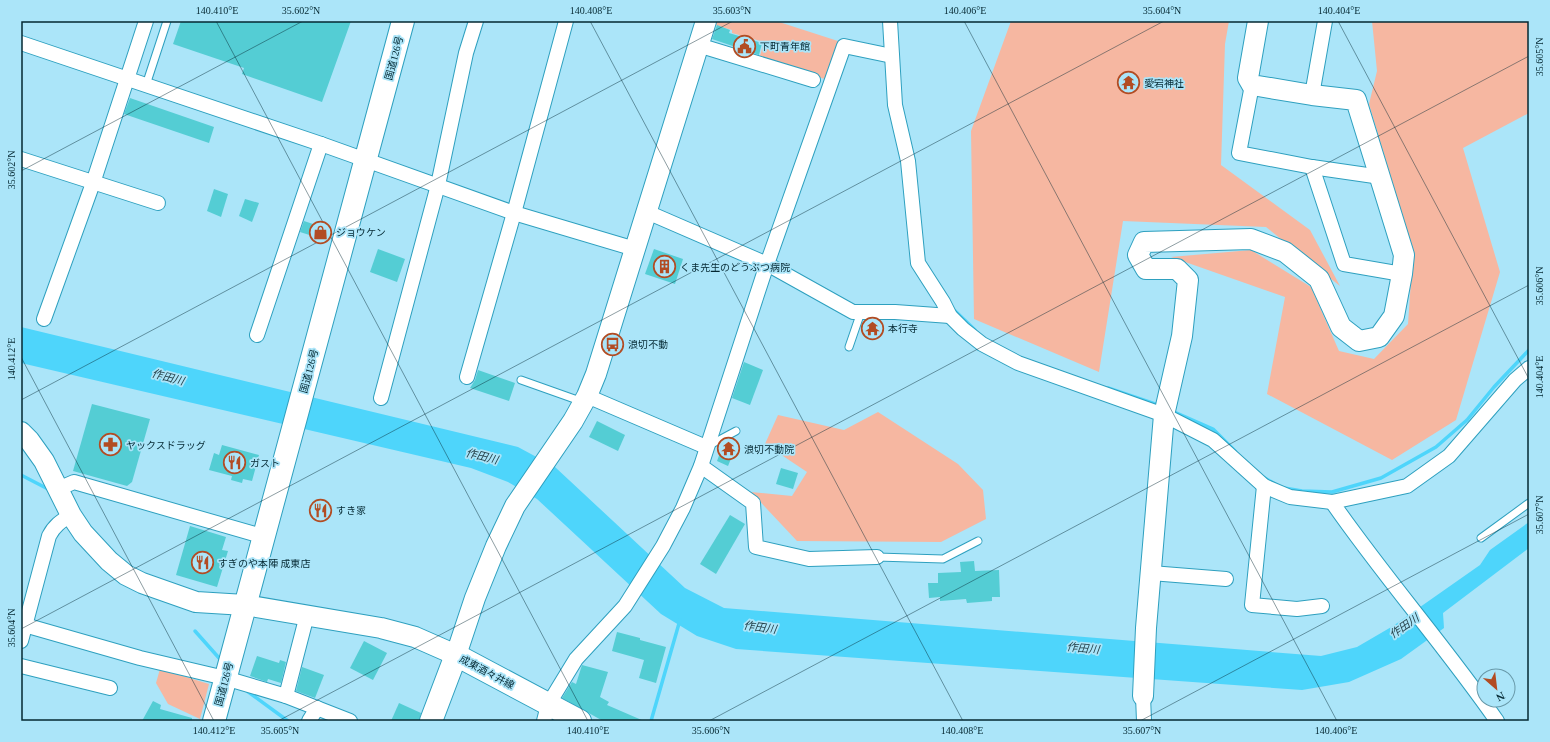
<svg xmlns="http://www.w3.org/2000/svg" width="1550" height="742" viewBox="0 0 1550 742" font-family="'Times New Roman','Noto Sans JP',serif">
	<style>
		.green { fill: #f6b7a1 }
		.water { fill: #4ed5fb }
		.lines { fill: none; stroke-linecap: round; stroke-linejoin: round }
		.stream { stroke: #4ed5fb; stroke-width: 3.5 }
		.building { fill: #54cdd4 }
		.lane-casing { stroke: #2ea0bf; stroke-width: 9 }
		.street-casing { stroke: #2ea0bf; stroke-width: 16 }
		.secondary-casing { stroke: #2ea0bf; stroke-width: 22 }
		.primary-casing { stroke: #2ea0bf; stroke-width: 24 }
		.highway-casing { stroke: #2ea0bf; stroke-width: 24 }
		.lane { stroke: #fff; stroke-width: 7 }
		.street { stroke: #fff; stroke-width: 14 }
		.secondary { stroke: #fff; stroke-width: 20 }
		.primary { stroke: #fff; stroke-width: 22 }
		.highway { stroke: #fff; stroke-width: 22 }
		.ticks { fill: none; stroke: #042832; stroke-width: 1; stroke-opacity: 0.45 }
		.labels { text-anchor: middle; dominant-baseline: central; stroke-width: 3.5; stroke-linejoin: round; paint-order: stroke }
		.poi-label { font-size: 10px; fill: #042832; stroke: #abe5f9; text-anchor: start }
		.street-label { font-size: 10px; fill: #042832; stroke: #abe5f9 }
		.water-label { font-size: 11px; font-style: italic; fill: #26424b; stroke: #abe5f9 }
		.neatline { fill: none; stroke: #042832; stroke-width: 1.5 }
		.ticks-label { font-size: 10px; text-anchor: middle; fill: #042832 }
	</style>
	<rect width="100%" height="100%" fill="#abe5f9"/>
	<g class="green">
		<polygon points="712,21 776,21 841,42 828,80 759,59 764,42 732,33 732,30 711,24"/>
		<polygon points="1011,21 1229,21 1225,44 1221,165 1310,230 1340,286 1266,227 1123,221 1099,372 974,319 971,131"/>
		<polygon points="1372,21 1529,21 1529,113 1463,148 1500,272 1456,420 1392,460 1267,394 1285,297 1171,257 1251,250 1311,287 1339,351 1374,359 1408,324 1413,252 1369,104 1377,71"/>
		<polygon points="878,412 958,464 983,490 986,519 941,542 797,541 751,492 792,496 807,472 765,444 778,415 844,430"/>
		<polygon points="160,669 209,684 200,719 168,704 156,683"/>
	</g>
	<polygon class="water" points="21,327 518,447 555,467 685,588 724,608 1321,656 1357,647 1393,626 1480,565 1490,550 1529,522 1529,548 1443,613 1444,628 1401,659 1349,682 1302,690 736,649 697,636 661,614 537,499 508,482 471,468 21,363"/>
	<g class="lines">
		<g class="stream">
			<polyline points="952,308 975,330"/>
			<polyline points="1108,388 1161,406"/>
			<polyline points="1172,411 1213,429 1235,451"/>
			<polyline points="21,475 48,489"/>
			<polyline points="1263,477 1275,484"/>
			<polyline points="1284,488 1302,491 1332,492 1381,478 1436,447 1467,420 1494,387 1529,350"/>
			<polyline points="195,631 219,658"/>
			<polyline points="247,691 288,721"/>
			<polyline points="651,721 680,620"/>
		</g>
	</g>
	<g class="building">
		<polygon points="181,21 351,21 322,102 242,74 244,68 173,44"/>
		<polygon points="717,25 730,30 729,33 762,43 759,55 712,39"/>
		<polygon points="130,98 214,127 209,143 124,114"/>
		<polygon points="214,189 228,194 221,217 207,211"/>
		<polygon points="245,199 259,203 252,222 239,216"/>
		<polygon points="304,221 325,228 322,239 300,232"/>
		<polygon points="378,249 405,259 397,282 370,272"/>
		<polygon points="654,249 683,259 675,284 645,274"/>
		<polygon points="744,362 763,370 750,405 732,398"/>
		<polygon points="478,370 515,383 509,401 470,388 475,380"/>
		<polygon points="92,404 150,419 132,482 127,486 73,471"/>
		<polygon points="597,421 625,435 618,451 589,437"/>
		<polygon points="222,445 259,455 252,481 243,479 242,483 231,480 232,476 209,470 214,453 219,455"/>
		<polygon points="723,445 735,449 728,466 717,461"/>
		<polygon points="781,468 798,473 793,489 776,484"/>
		<polygon points="730,515 745,524 716,574 700,564"/>
		<polygon points="190,526 226,537 222,550 228,551 217,587 176,575"/>
		<polygon points="974,561 975,571 999,570 1000,597 992,597 992,601 967,603 966,599 940,601 940,597 929,598 928,583 938,583 938,573 961,572 960,562"/>
		<polygon points="617,632 640,638 640,640 666,647 656,683 639,678 644,660 612,651"/>
		<polygon points="364,641 387,653 373,680 350,668"/>
		<polygon points="257,656 279,663 280,660 286,662 281,683 268,679 267,682 250,676"/>
		<polygon points="582,665 608,672 600,697 609,702 607,705 644,721 603,721 562,698 572,682 576,684"/>
		<polygon points="302,667 324,675 315,698 296,691"/>
		<polygon points="153,701 161,705 160,709 192,718 192,721 142,721"/>
		<polygon points="399,703 421,713 419,721 391,721"/>
	</g>
	<g class="lines">
		<defs>
			<g id="lane">
				<polyline points="146,85 167,21"/>
				<polyline points="849,347 861,312"/>
				<polyline points="521,380 583,402"/>
				<polyline points="708,446 736,431"/>
				<polyline points="1481,538 1529,503"/>
				<polyline points="877,557 943,559 978,541"/>
			</g>
			<g id="street">
				<polyline points="890,21 895,105 908,161 918,263 943,302 950,316 963,329 982,344 1018,363 1164,415 1213,440 1264,486 1290,497 1332,502 1407,486 1449,456 1515,380 1529,368"/>
				<polyline points="21,43 321,144 514,213 635,249"/>
				<polyline points="698,45 813,80"/>
				<polyline points="1252,85 1239,153 1312,167 1381,177"/>
				<polyline points="1312,95 1325,21"/>
				<polyline points="21,159 158,203"/>
				<polyline points="1312,167 1344,264 1402,274"/>
				<polyline points="647,212 767,264 853,312 895,312 950,316"/>
				<polyline points="44,319 93,183 146,21"/>
				<polyline points="257,335 321,144"/>
				<polyline points="467,377 514,213 566,21"/>
				<polyline points="587,396 706,447"/>
				<polyline points="381,398 438,185 466,53 476,21"/>
				<polyline points="701,466 753,503 756,547 809,559 877,557"/>
				<polyline points="1264,486 1252,605 1297,609 1322,606"/>
				<polyline points="58,489 74,482 265,537"/>
				<path d="M1332 502C1384 577 1445 646 1497 721"/>
				<polyline points="1151,573 1226,579"/>
				<polyline points="21,624 140,658 225,678 286,696 350,721"/>
				<path d="M21 641 49 536C54 526 61 521 71 515"/>
				<polyline points="21,666 110,688"/>
				<polyline points="286,696 307,615"/>
				<polyline points="1143,696 1144,721"/>
				<polyline points="309,721 317,708"/>
				<polyline points="544,721 548,705 576,659 625,606 663,546 683,508 701,466 767,264 844,46 892,56"/>
			</g>
			<g id="secondary">
				<polyline points="21,432 29,440 44,461 71,515 83,533 109,561 126,575 142,583 196,602 245,605 381,628 415,637 456,655 475,598 496,546 515,506 573,421 587,396 596,374 706,21"/>
				<polyline points="1143,696 1146,628 1164,415 1182,336 1188,280 1177,269 1146,269 1138,255 1144,242 1251,239 1285,252 1319,279 1341,327 1359,341 1379,337 1394,316 1402,274 1404,255 1356,100 1312,95 1252,85 1248,78 1258,21"/>
			</g>
			<polyline id="primary" points="431,721 456,655 580,721"/>
			<polyline id="highway" points="214,721 403,21"/>
		</defs>
		<use href="#lane" class="lane-casing"/>
		<use href="#street" class="street-casing"/>
		<use href="#secondary" class="secondary-casing"/>
		<use href="#primary" class="primary-casing"/>
		<use href="#highway" class="highway-casing"/>
		<use href="#lane" class="lane"/>
		<use href="#street" class="street"/>
		<use href="#secondary" class="secondary"/>
		<use href="#primary" class="primary"/>
		<use href="#highway" class="highway"/>
	</g>
	<path class="ticks" d="M216 21 588 721M590 21 963 721M964 21 1337 721M1338 21 1529 379M21 171 303 21M21 357 214 721M21 400 733 21M21 629 1164 21M278 721 1529 56M709 721 1529 285M1140 721 1529 514"/>
	<defs>
		<symbol id="civic-ring" viewBox="-11 -11 22 22"><circle r="9.5" fill="#abe5f9" stroke="#b24c23" stroke-width="1.5"/><path d="M-.6-6.5H3V-4.5H.6V-3L4-1V1h2V6H-6V1h2V-1L-.6-3ZM-1.2 2.5V6h2.4V2.5Z" fill="#b24c23"/></symbol>
		<symbol id="temple-ring" viewBox="-11 -11 22 22"><circle r="9.5" fill="#abe5f9" stroke="#b24c23" stroke-width="1.5"/><path d="M0-6L5-2H3V0L6.5 2.5H4V6H1.5V3h-3V6H-4V2.5H-6.5L-3 0V-2H-5Z" fill="#b24c23"/></symbol>
		<symbol id="shop-ring" viewBox="-11 -11 22 22"><circle r="9.5" fill="#abe5f9" stroke="#b24c23" stroke-width="1.5"/><path d="M-5-2.5h2.3a2.7 3.5 0 0 1 5.4 0H5L5.5 6h-11ZM-1.5-2.5h3a1.5 2.3 0 0 0-3 0Z" fill="#b24c23"/></symbol>
		<symbol id="building-ring" viewBox="-11 -11 22 22"><circle r="9.5" fill="#abe5f9" stroke="#b24c23" stroke-width="1.5"/><path d="M-4-6H4V6H1V3H-1V6H-4ZM-2.5-4.3h1.7v1.8h-1.7ZM.8-4.3h1.7v1.8H.8ZM-2.5-1h1.7V.8h-1.7ZM.8-1h1.7V.8H.8Z" fill="#b24c23"/></symbol>
		<symbol id="bus-ring" viewBox="-11 -11 22 22"><circle r="9.5" fill="#abe5f9" stroke="#b24c23" stroke-width="1.5"/><path d="M-5-6H5V4H4V6H2V4H-2V6H-4V4H-5ZM-3.5-4V0h7V-4ZM-3.5 1.2v1.5H-2V1.2ZM2 1.2v1.5H3.5V1.2Z" fill="#b24c23"/></symbol>
		<symbol id="pharmacy-ring" viewBox="-11 -11 22 22"><circle r="9.5" fill="#abe5f9" stroke="#b24c23" stroke-width="1.5"/><path d="M-2-6h4v4h4v4h-4v4h-4v-4h-4v-4h4Z" fill="#b24c23"/></symbol>
		<symbol id="restaurant-ring" viewBox="-11 -11 22 22"><circle r="9.5" fill="#abe5f9" stroke="#b24c23" stroke-width="1.5"/><path d="M-5-6h1v4h1v-4h1v4h1v-4h1v5L-1.5 .5V6h-2V.5L-5-1ZM5-6V6H3V1.5H1.5Q1.5-4 5-6Z" fill="#b24c23"/></symbol>
	</defs>
	<g fill-rule="evenodd">
		<use href="#civic-ring" x="732" y="34" width="25" height="25"/>
		<use href="#temple-ring" x="1116" y="70" width="25" height="25"/>
		<use href="#shop-ring" x="308" y="220" width="25" height="25"/>
		<use href="#building-ring" x="652" y="254" width="25" height="25"/>
		<use href="#temple-ring" x="860" y="316" width="25" height="25"/>
		<use href="#bus-ring" x="600" y="332" width="25" height="25"/>
		<use href="#pharmacy-ring" x="98" y="432" width="25" height="25"/>
		<use href="#temple-ring" x="716" y="436" width="25" height="25"/>
		<use href="#restaurant-ring" x="222" y="450" width="25" height="25"/>
		<use href="#restaurant-ring" x="308" y="498" width="25" height="25"/>
		<use href="#restaurant-ring" x="190" y="550" width="25" height="25"/>
	</g>
	<g class="labels">
		<g class="poi-label">
			<text x="760" y="46">下町青年館</text>
			<text x="1144" y="83">愛宕神社</text>
			<text x="336" y="232">ジョウケン</text>
			<text x="680" y="267">くま先生のどうぶつ病院</text>
			<text x="888" y="328">本行寺</text>
			<text x="628" y="344">浪切不動</text>
			<text x="126" y="445">ヤックスドラッグ</text>
			<text x="744" y="449">浪切不動院</text>
			<text x="250" y="463">ガスト</text>
			<text x="336" y="510">すき家</text>
			<text x="218" y="563">すぎのや本陣 成東店</text>
		</g>
		<g class="street-label">
			<text transform="translate(394 58) rotate(-75)">国道126号</text>
			<text transform="translate(309 371) rotate(-75)">国道126号</text>
			<text transform="translate(487 672) rotate(28)">成東酒々井線</text>
			<text transform="translate(224 684) rotate(-75)">国道126号</text>
		</g>
		<g class="water-label">
			<text transform="translate(168 377) rotate(15)">作田川</text>
			<text transform="translate(482 456) rotate(14)">作田川</text>
			<text transform="translate(1404 626) rotate(-35)">作田川</text>
			<text transform="translate(760 627) rotate(8)">作田川</text>
			<text transform="translate(1083 648) rotate(6)">作田川</text>
		</g>
	</g>
	<rect width="1550" height="742" fill="none" stroke="#abe5f9" stroke-width="44"/>
	<g transform="translate(1496 688) rotate(152)"><circle r="19" fill="#abe5f9" stroke="#6899a9"/>
	<path d="M0-3L7 15L0 10L-7 15Z" fill="#b24c23"/>
	<text y="-6" font-size="11" font-weight="bold" text-anchor="middle" fill="#042832">N</text>
	</g>
	<rect x="22" y="22" width="1506" height="698" class="neatline"/>
	<g class="ticks-label">
		<text x="217" y="14">140.410°E</text>
		<text x="301" y="14">35.602°N</text>
		<text x="591" y="14">140.408°E</text>
		<text x="732" y="14">35.603°N</text>
		<text x="965" y="14">140.406°E</text>
		<text x="1162" y="14">35.604°N</text>
		<text x="1339" y="14">140.404°E</text>
		<text transform="translate(1539 57) rotate(-90)" y="4">35.605°N</text>
		<text transform="translate(11 170) rotate(-90)" y="4">35.602°N</text>
		<text transform="translate(1539 286) rotate(-90)" y="4">35.606°N</text>
		<text transform="translate(11 359) rotate(-90)" y="4">140.412°E</text>
		<text transform="translate(1539 377) rotate(-90)" y="4">140.404°E</text>
		<text transform="translate(1539 515) rotate(-90)" y="4">35.607°N</text>
		<text transform="translate(11 628) rotate(-90)" y="4">35.604°N</text>
		<text x="214" y="734">140.412°E</text>
		<text x="280" y="734">35.605°N</text>
		<text x="588" y="734">140.410°E</text>
		<text x="711" y="734">35.606°N</text>
		<text x="962" y="734">140.408°E</text>
		<text x="1142" y="734">35.607°N</text>
		<text x="1336" y="734">140.406°E</text>
	</g>
</svg>
